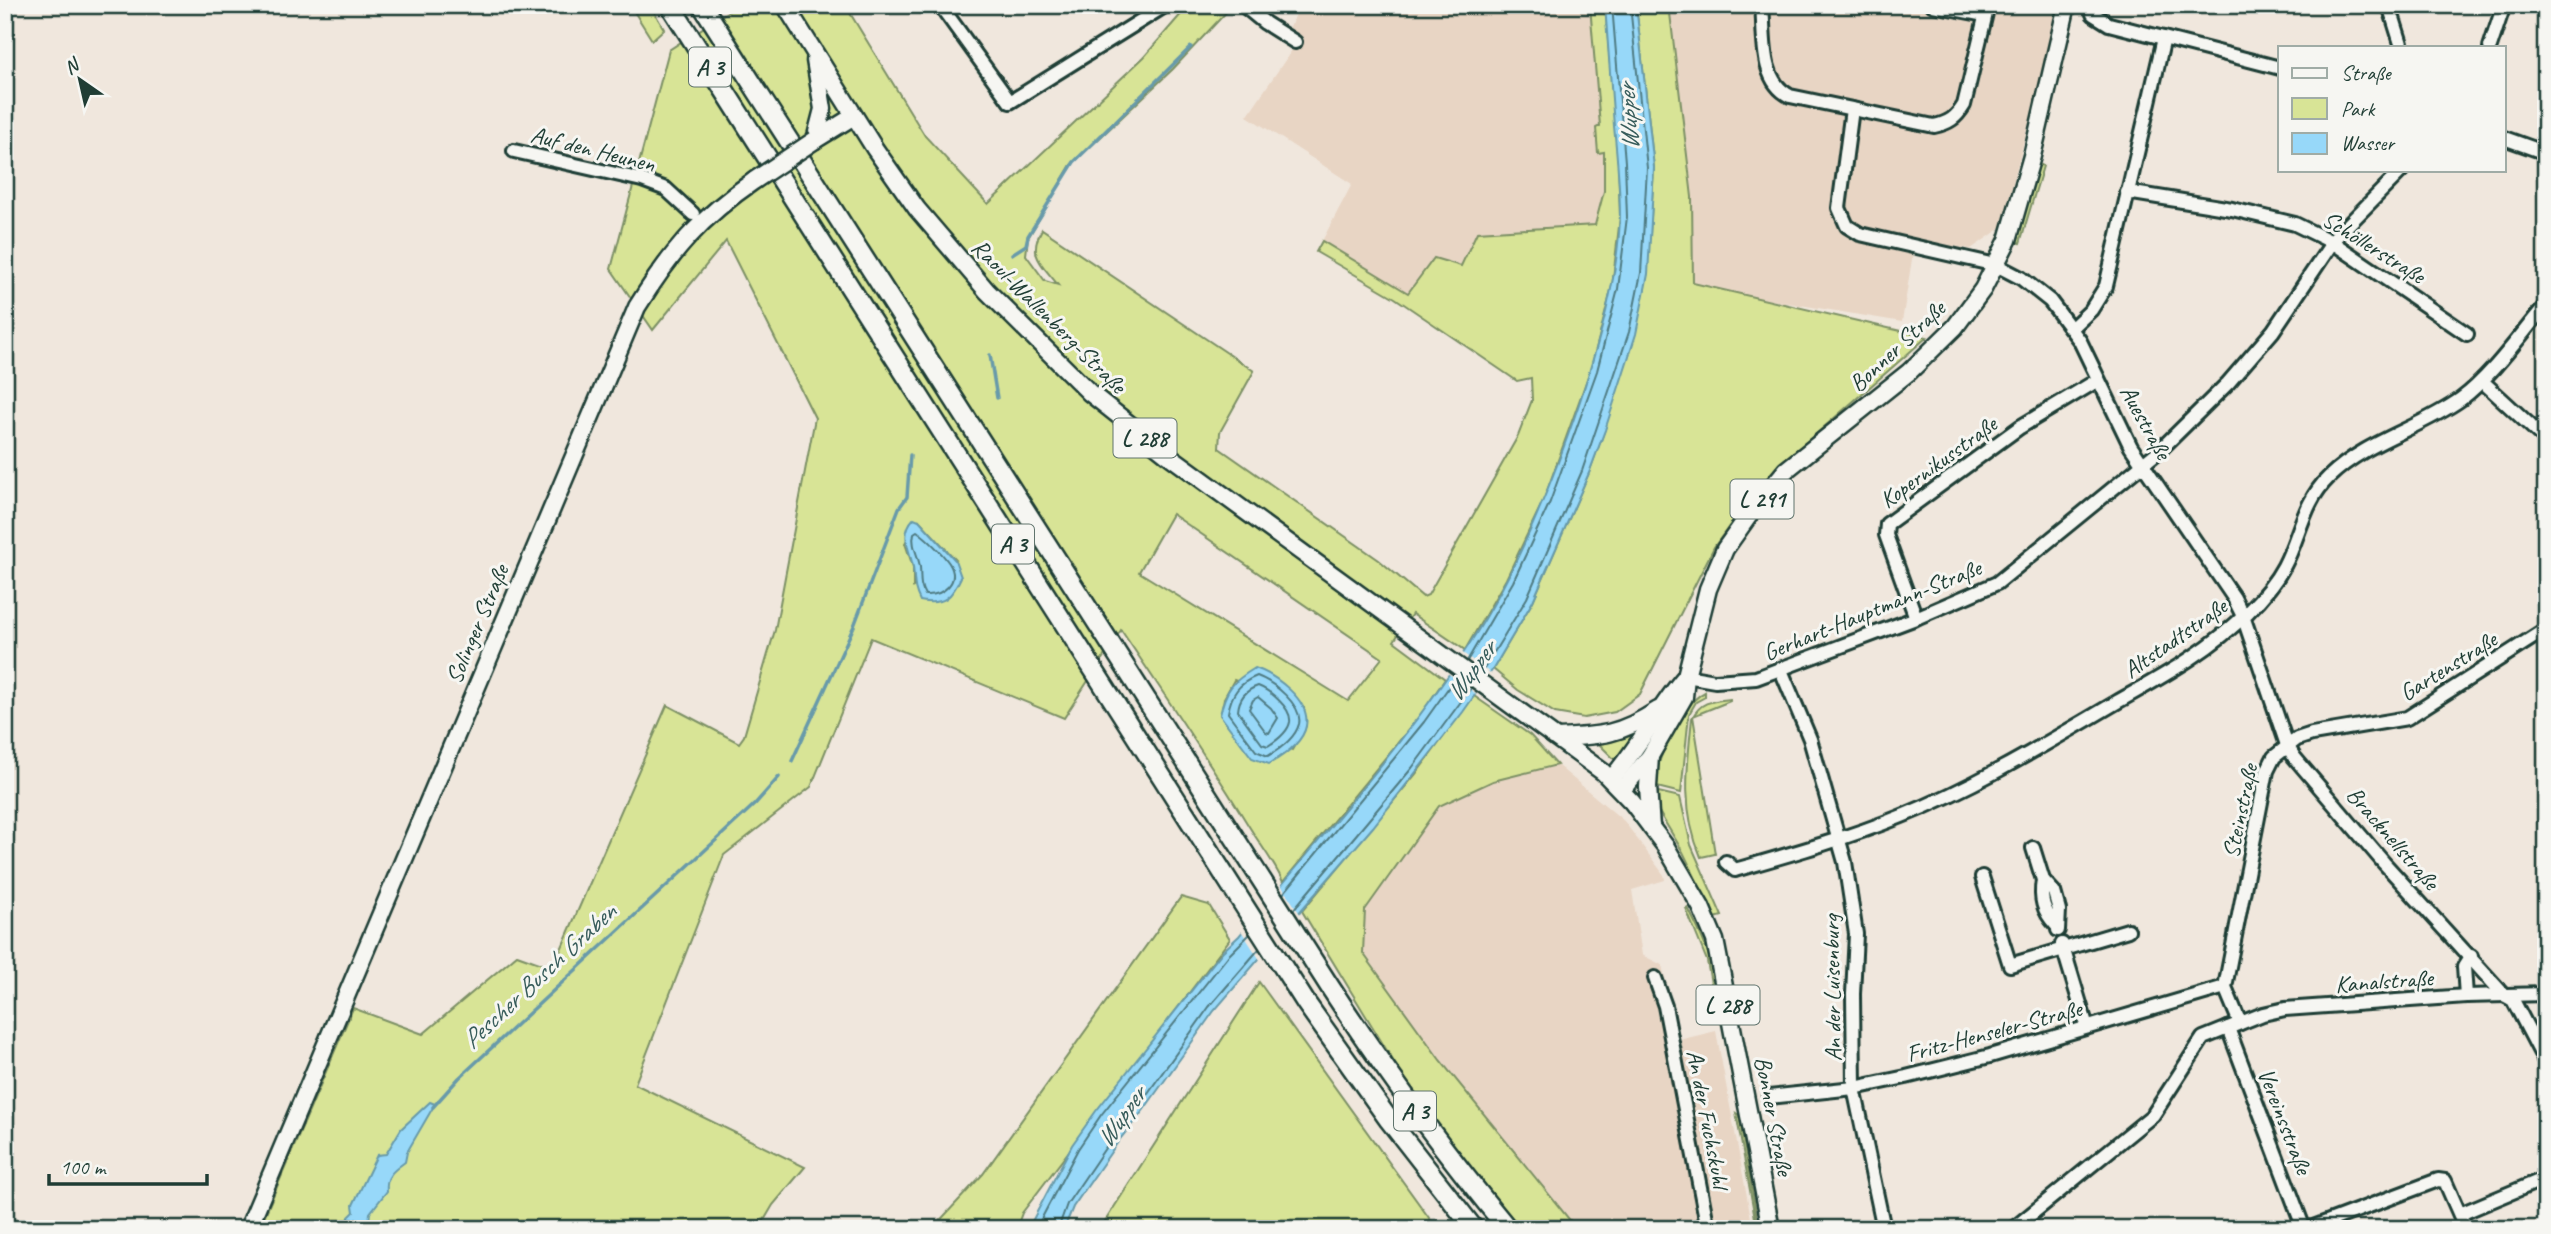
<svg xmlns="http://www.w3.org/2000/svg" width="2551" height="1234" viewBox="0 0 2551 1234" font-family="Caveat,sans-serif">
	<style>
		.built { fill: #e8d5c4 }
		.green { fill: #d8e496; stroke: #7c9065; stroke-width: 2; fill-rule: evenodd }
		.water { fill: #97d8f9; stroke: #679aaa; stroke-width: 2 }
		.pier { fill: #f0e7dd }
		.lines { fill: none; stroke-linecap: round; stroke-linejoin: round }
		.shore { stroke: #4f7b83; stroke-width: 2 }
		.stream { stroke: #679aaa; stroke-width: 3.5 }
		.minor-casing { stroke: #1f3d34; stroke-width: 18 }
		.major-casing { stroke: #1f3d34; stroke-width: 21 }
		.highway-casing { stroke: #1f3d34; stroke-width: 23 }
		.minor { stroke: #f6f6f2; stroke-width: 12 }
		.major { stroke: #f6f6f2; stroke-width: 16 }
		.highway { stroke: #f6f6f2; stroke-width: 18 }
		.major-bridge-casing { stroke: #1f3d34; stroke-width: 21; stroke-linecap: butt }
		.major-bridge { stroke: #f6f6f2; stroke-width: 16 }
		.labels { text-anchor: middle; dominant-baseline: central; stroke-width: 6; stroke-linejoin: round; paint-order: stroke }
		.shield { fill: #f6f6f2; stroke: #60746d; stroke-width: 2 }
		.shield-label { font-size: 23px; font-weight: bold; fill: #1f3d34 }
		.street-label { font-size: 24px; fill: #1f3d34; stroke: #f6f6f2 }
		.water-label { font-size: 26px; font-style: italic; fill: #375c5b; stroke: #f6f6f2 }
	</style>
	<rect width="100%" height="100%" fill="#f0e7dd"/>
	<filter id="ink" filterUnits="userSpaceOnUse"><feTurbulence type="fractalNoise" baseFrequency=".0143" numOctaves="2"/><feDisplacementMap in="SourceGraphic" scale="14" xChannelSelector="R" yChannelSelector="G"/><feConvolveMatrix kernelMatrix="1 2 1 2 8 2 1 2 1" color-interpolation-filters="sRGB"/></filter>
	<g filter="url(#ink)">
		<g class="built">
			<polygon points="1301,5 1590,5 1600,127 1597,127 1599,153 1604,152 1604,191 1595,225 1477,232 1461,266 1408,294 1322,241 1352,184 1247,116 1292,50 1289,28"/>
			<polygon points="1669,5 2056,5 2043,69 2001,228 1971,249 1915,240 1902,322 1758,298 1693,283 1692,197"/>
			<polygon points="1557,765 1624,821 1664,875 1665,880 1632,890 1642,955 1662,965 1679,1040 1716,1031 1753,1229 1577,1229 1544,1190 1440,1060 1363,953 1365,911 1439,806 1493,781"/>
		</g>
		<g class="green">
			<polygon points="630,5 650,5 664,29 652,40"/>
			<path d="M738 5H845L925 136 988 204 1144 57 1189 5H1233L1173 69 1071 165 1028 238 1026 255 1045 281 1058 285C1042 264 1027 256 1042 229L1254 371 1220 432 1219 448 1379 560 1423 597 1428 595 1518 436 1532 400 1531 378 1517 381 1395 298 1316 252 1322 241 1408 293 1434 258 1461 266 1477 232 1595 225 1604 191V152L1598 153 1596 128 1600 126 1590 5H1605L1618 163 1620 217 1612 287 1591 368 1544 499 1506 579 1465 650 1412 614 1394 641 1445 679 1419 717 1283 882C1274 862 1261 846 1250 828 1209 761 1165 695 1121 630L1064 718 871 638 811 787 724 855 635 1084 805 1167 773 1205 759 1229H259L353 1008 423 1034 517 955 553 968 667 705 739 743 744 736 775 630 815 418 726 241 653 330 611 269 669 50ZM1172 514 1382 658 1348 701 1139 572ZM919 520 956 560 913 587V567L905 543ZM1234 680 1304 708 1306 726 1292 750 1221 715 1224 698Z"/>
			<polygon points="1636,5 1669,5 1692,197 1693,283 1927,337 1784,462 1751,496 1714,547 1640,694 1615,712 1584,718 1555,713 1518,690 1493,669 1533,601 1589,473 1605,429 1650,234 1654,168"/>
			<polygon points="2041,165 2043,166 2020,243 2015,242 2037,166"/>
			<path d="M1705 692V697L1696 702 1689 714 1681 793 1653 786C1658 757 1680 705 1705 692Z"/>
			<polygon points="1474,696 1530,735 1557,765 1493,781 1439,806 1365,910 1363,953 1440,1060 1577,1229 1519,1229 1414,1095 1302,911 1416,774"/>
			<path d="M1730 699V701L1693 716 1715 854 1701 857C1681 811 1687 766 1692 718 1701 701 1712 701 1730 699Z"/>
			<polygon points="1640,730 1618,763 1598,743 1626,737"/>
			<polygon points="1654,791 1680,797 1691,845 1722,916 1715,918 1683,852 1659,812"/>
			<polygon points="1181,897 1209,905 1230,939 1022,1213 1016,1229 932,1229 983,1174"/>
			<path d="M1688 908C1702 936 1717 967 1716 1000H1714L1707 961 1686 909Z"/>
			<polygon points="1259,982 1437,1229 1100,1229"/>
			<polygon points="1736,1113 1739,1115 1759,1229 1757,1229"/>
		</g>
		<g class="water">
			<path d="M1605 5H1636L1654 168 1648 274 1636 334 1605 430 1589 473 1533 601 1493 669 1463 712 1373 827 1214 1011 1143 1111 1120 1139 1073 1207 1064 1229H1028L1072 1145 1096 1111 1223 951 1239 936C1317 841 1401 749 1468 646 1517 571 1551 486 1580 401 1599 342 1618 279 1620 216 1620 186 1617 156 1614 126 1611 86 1608 46 1605 5Z"/>
			<path d="M914 518 919 520 955 560 961 577C952 597 944 606 920 601 913 587 915 582 913 567 910 550 899 534 914 518Z"/>
			<path d="M1255 668C1275 675 1311 700 1306 726 1303 743 1283 756 1269 764L1252 758 1220 715C1226 688 1232 682 1255 668Z"/>
			<path d="M430 1102 435 1104 407 1152 405 1162C394 1170 385 1176 387 1191L370 1213 368 1229H347L349 1217 354 1212 353 1205 377 1155 386 1154 401 1129Z"/>
		</g>
		<g class="pier">
			<polygon points="1460,651 1493,675 1479,696 1446,672"/>
			<polygon points="1279,882 1302,917 1262,963 1240,929"/>
		</g>
		<g class="lines">
			<g class="shore">
				<path d="M917 531C927 538 942 553 949 563 961 582 943 596 925 595 919 585 921 578 920 567 918 554 911 546 914 533Z"/>
				<polyline points="1467,661 1513,582 1550,502 1597,371 1618,289 1627,217 1625,162 1612,5"/>
				<polyline points="1482,672 1527,598 1582,471 1629,332 1641,273 1647,168 1630,5"/>
				<path d="M1257 676C1273 682 1303 705 1299 724 1295 739 1280 749 1268 756L1256 751 1228 713C1231 694 1239 683 1257 676Z"/>
				<path d="M1258 686C1269 690 1292 708 1290 722 1288 733 1276 741 1268 746L1262 744 1238 711C1239 698 1246 690 1258 686Z"/>
				<polygon points="1258,697 1271,708 1278,718 1269,733 1266,732 1249,709 1253,700"/>
				<polyline points="1283,894 1424,722 1456,677"/>
				<polyline points="1293,910 1412,768 1471,688"/>
				<polyline points="1036,1229 1078,1149 1101,1115 1228,956 1250,934"/>
				<polyline points="1058,1229 1067,1204 1114,1135 1138,1107 1209,1007 1259,949"/>
			</g>
			<g class="stream">
				<polyline points="1012,254 1026,245 1028,236 1074,162 1191,47"/>
				<polyline points="990,355 997,398"/>
				<polyline points="792,761 854,626 899,508 907,497 910,455"/>
				<polyline points="433,1107 459,1078 755,804 779,777"/>
			</g>
			<defs>
				<g id="minor">
					<polyline points="940,5 1010,102 1166,5"/>
					<polyline points="1243,5 1265,23 1295,42"/>
					<path d="M1762 5C1765 35 1759 81 1790 96L1934 126C1949 123 1956 118 1964 105L1988 5"/>
					<polyline points="1933,5 1985,15"/>
					<polyline points="2389,5 2402,47"/>
					<polyline points="2093,14 2109,24 2280,68"/>
					<polyline points="2490,47 2504,5"/>
					<polyline points="1852,109 1839,208 1847,226 1860,234 1996,265 2021,278 2050,301 2080,341 2131,447 2234,598 2243,616 2287,745 2294,757 2384,863 2504,995 2513,1000 2546,1063"/>
					<polyline points="2504,138 2546,153"/>
					<polyline points="514,151 642,180 666,189 693,214"/>
					<polyline points="2127,192 2232,209 2295,224 2332,242 2467,334"/>
					<polyline points="2072,328 2091,310 2106,286 2164,38"/>
					<polyline points="2482,381 2546,440"/>
					<polyline points="1916,618 1886,535 1887,524 2020,427 2098,380"/>
					<polyline points="1781,670 1810,739 1845,862 1856,934 1853,994 1854,1088 1884,1229"/>
					<polyline points="1686,676 1715,681 1756,678 1916,618 1997,583 2159,451 2228,383 2273,331 2336,237 2402,170"/>
					<polyline points="2033,848 2043,880 2054,892 2059,910 2058,930"/>
					<path d="M1726 862 1735 870C1791 854 1848 838 1902 816 1977 786 2047 743 2117 702 2163 676 2211 650 2248 612 2261 599 2275 583 2284 566 2300 536 2303 502 2329 477 2366 441 2419 429 2461 399 2491 377 2521 334 2546 305"/>
					<polyline points="1982,877 2010,965 2128,930"/>
					<path d="M2043 880C2040 899 2043 911 2056 925"/>
					<polyline points="2062,944 2087,1027"/>
					<polyline points="1655,978 1665,1006 1708,1229"/>
					<polyline points="2466,996 2464,967 2471,956"/>
					<polyline points="2240,1023 2225,987 2267,771 2274,757 2297,739 2312,734 2407,718 2546,629"/>
					<polyline points="2228,1028 2304,1229"/>
					<polyline points="1769,1097 1854,1088 1906,1077 1990,1056 2225,987"/>
					<polyline points="2460,1214 2546,1178"/>
					<polyline points="2013,1229 2153,1115 2203,1038 2263,1014 2285,1009 2466,996 2546,994"/>
					<polyline points="2308,1229 2438,1180 2445,1181 2466,1229"/>
				</g>
				<g id="major">
					<polyline points="785,5 875,149 917,209 987,291 1090,393 1167,454 1603,772 1632,802 1666,847 1701,907 1715,940 1771,1229"/>
					<polyline points="815,140 823,109 815,60"/>
					<polyline points="815,140 854,116"/>
					<path d="M1557 738C1601 736 1620 735 1658 710"/>
					<polyline points="1650,756 1648,787 1651,827"/>
					<path d="M1611 779C1640 747 1658 708 1686 676"/>
					<polyline points="1622,790 1650,756 1684,697 1686,676 1708,589 1725,549 1752,511 1786,470 1909,372 1955,327 1983,289 2008,240 2032,156 2067,5"/>
					<path d="M248 1229 637 307C671 252 701 217 755 180"/>
				</g>
				<g id="highway">
					<polyline points="670,5 1306,1003 1389,1120 1474,1229"/>
					<path d="M702 5 1330 987C1385 1071 1444 1152 1508 1229"/>
				</g>
			</defs>
			<use href="#minor" class="minor-casing"/>
			<use href="#major" class="major-casing"/>
			<use href="#highway" class="highway-casing"/>
			<use href="#minor" class="minor"/>
			<use href="#major" class="major"/>
			<use href="#highway" class="highway"/>
			<defs>
				<polyline id="major-bridge" points="755,180 815,140"/>
			</defs>
			<use href="#major-bridge" class="major-bridge-casing"/>
			<use href="#major-bridge" class="major-bridge"/>
		</g>
	</g>
	<g class="labels">
		<g class="shield">
			<rect x="689" y="47.5" width="42" height="39" rx="5"/>
			<rect x="1113.5" y="418.5" width="63" height="39" rx="5"/>
			<rect x="1730.5" y="479.5" width="63" height="39" rx="5"/>
			<rect x="992" y="524.5" width="42" height="39" rx="5"/>
			<rect x="1696.5" y="985.5" width="63" height="39" rx="5"/>
			<rect x="1394" y="1091.5" width="42" height="39" rx="5"/>
		</g>
		<g class="shield-label">
			<text x="710" y="67">A 3</text>
			<text x="1145" y="438">L 288</text>
			<text x="1762" y="499">L 291</text>
			<text x="1013" y="544">A 3</text>
			<text x="1728" y="1005">L 288</text>
			<text x="1415" y="1111">A 3</text>
		</g>
		<g class="street-label">
			<text transform="translate(593 149) rotate(14)">Auf den Heunen</text>
			<text transform="translate(2374 247) rotate(32)">Schöllerstraße</text>
			<text transform="translate(1049 316) rotate(45)">Raoul-Wallenberg-Straße</text>
			<text transform="translate(1897 346) rotate(-43)">Bonner Straße</text>
			<text transform="translate(2146 422) rotate(61)">Auestraße</text>
			<text transform="translate(1938 462) rotate(-36)">Kopernikusstraße</text>
			<text transform="translate(1872 610) rotate(-22)">Gerhart-Hauptmann-Straße</text>
			<text transform="translate(477 624) rotate(-67)">Solinger Straße</text>
			<text transform="translate(2175 638) rotate(-35)">Altstadtstraße</text>
			<text transform="translate(2448 666) rotate(-32)">Gartenstraße</text>
			<text transform="translate(2240 811) rotate(-78)">Steinstraße</text>
			<text transform="translate(2393 838) rotate(49)">Bracknellstraße</text>
			<text transform="translate(2384 981) rotate(-4)">Kanalstraße</text>
			<text transform="translate(1832 988) rotate(-91)">An der Luisenburg</text>
			<text transform="translate(1994 1031) rotate(-15)">Fritz-Henseler-Straße</text>
			<text transform="translate(1774 1116) rotate(79)">Bonner Straße</text>
			<text transform="translate(1708 1119) rotate(79)">An der Fuchskuhl</text>
			<text transform="translate(2285 1121) rotate(69)">Vereinsstraße</text>
		</g>
		<g class="water-label">
			<text transform="translate(1628 117) rotate(-94)">Wupper</text>
			<text transform="translate(1471 671) rotate(-54)">Wupper</text>
			<text transform="translate(539 976) rotate(-43)">Pescher Busch Graben</text>
			<text transform="translate(1121 1117) rotate(-55)">Wupper</text>
		</g>
	</g>
	<rect width="2551" height="1234" fill="none" stroke="#f6f6f2" stroke-width="28"/>
	<rect x="14" y="14" width="2523" height="1206" fill="none" stroke="#1f3d34" stroke-width="2.5" filter="url(#ink)"/>
	<rect x="2278" y="46" width="228" height="126" fill="#f6f6f2" stroke="#a0aca6" stroke-width="2"/>
	<rect x="2292" y="68" width="35" height="10" fill="#f6f6f2" stroke="#a0aca6" stroke-width="2"/>
	<text x="2341" y="80" font-size="21" fill="#1f3d34">Straße</text>
	<rect x="2292" y="98" width="35" height="21" fill="#d8e496" stroke="#a0aca6" stroke-width="2"/>
	<text x="2341" y="116" font-size="21" fill="#1f3d34">Park</text>
	<rect x="2292" y="133" width="35" height="21" fill="#97d8f9" stroke="#a0aca6" stroke-width="2"/>
	<text x="2341" y="150" font-size="21" fill="#1f3d34">Wasser</text>
	<g transform="translate(80 80) rotate(326)" stroke="#f6f6f2" stroke-width="5" paint-order="stroke">
	<path d="M0-5L12 26L0 18L-12 26Z" fill="#1f3d34"/>
	<text y="-10" font-size="19" font-weight="bold" text-anchor="middle" fill="#1f3d34">N</text>
	</g>
	<path d="M49 1174v10h158v-10" fill="none" stroke="#1f3d34" stroke-width="3.5"/>
	<text x="60" y="1174" font-size="21" fill="#1f3d34" stroke="#f6f6f2" stroke-width="5" paint-order="stroke">100 m</text>
</svg>
